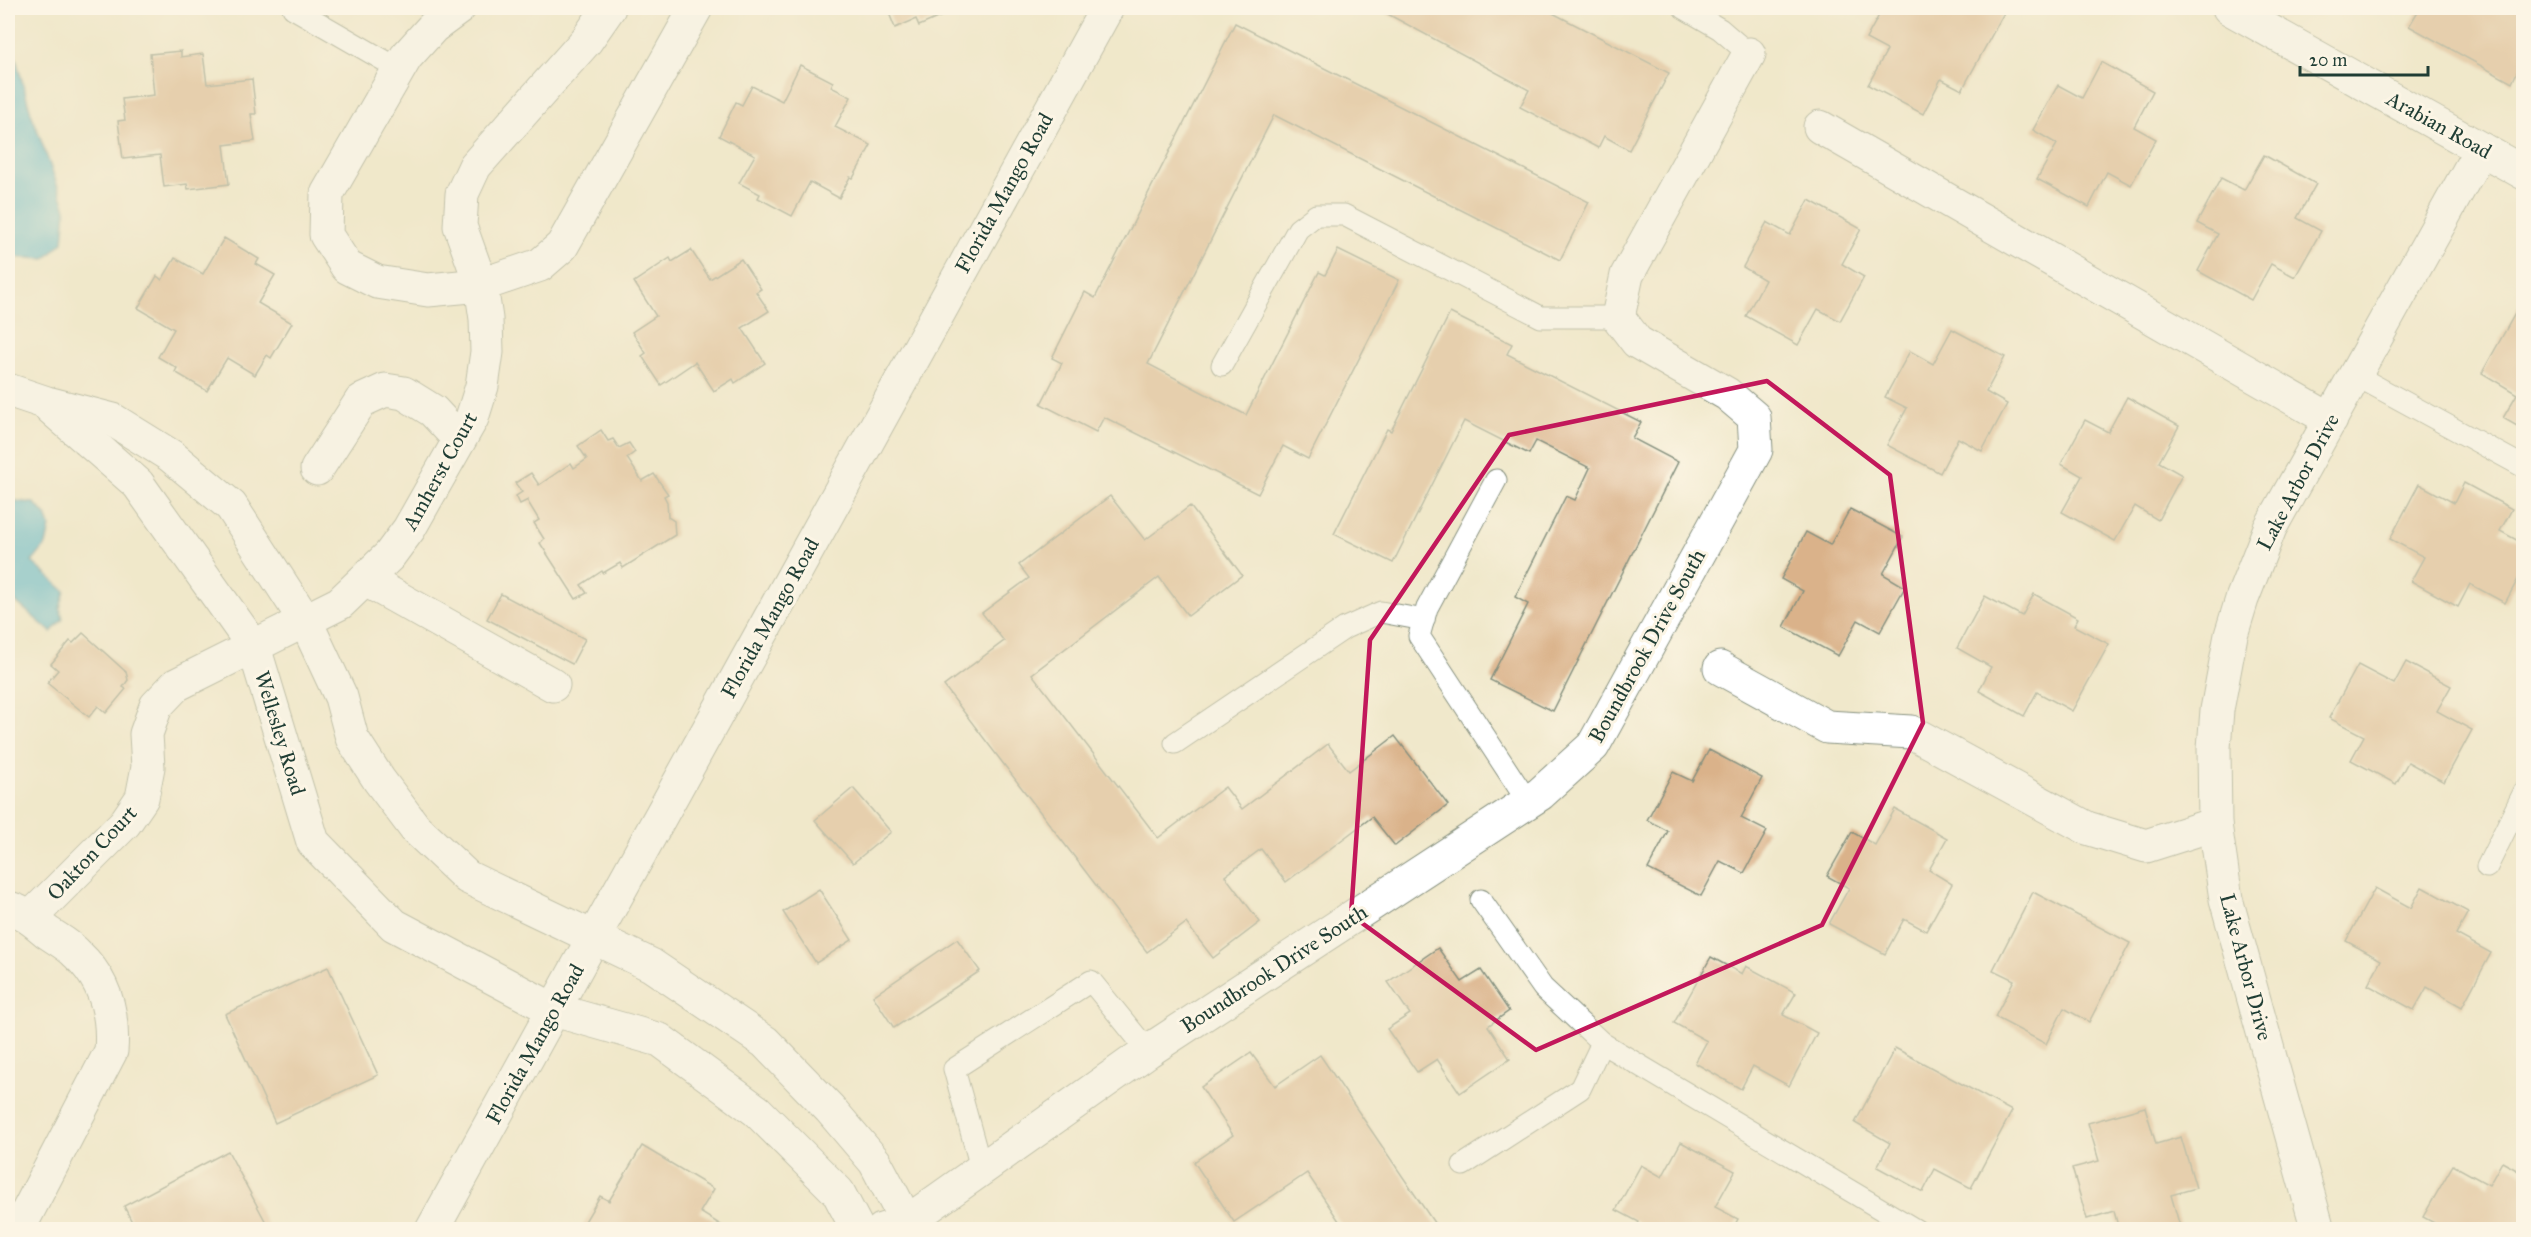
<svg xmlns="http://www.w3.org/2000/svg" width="2531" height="1237" viewBox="0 0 2531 1237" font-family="'IM FELL Great Primer',serif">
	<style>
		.water { fill: #4fb4ce; stroke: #377881; stroke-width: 1.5 }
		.building { fill: #dab28a }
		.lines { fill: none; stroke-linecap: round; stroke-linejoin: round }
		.service-casing { stroke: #889280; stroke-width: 23 }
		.minor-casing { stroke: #889280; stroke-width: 35 }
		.tertiary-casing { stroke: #889280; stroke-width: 35 }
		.service { stroke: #fff; stroke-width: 21 }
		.minor { stroke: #fff; stroke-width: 33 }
		.tertiary { stroke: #fff; stroke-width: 33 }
		.marked { fill: none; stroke: #c2185b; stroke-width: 4.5; stroke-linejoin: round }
		.labels { text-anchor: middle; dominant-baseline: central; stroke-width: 6; stroke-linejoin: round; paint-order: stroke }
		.street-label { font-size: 21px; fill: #1f3d34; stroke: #fcf5e5 }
	</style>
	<rect width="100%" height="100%" fill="#fcf5e5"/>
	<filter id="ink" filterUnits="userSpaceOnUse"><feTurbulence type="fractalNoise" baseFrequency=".0167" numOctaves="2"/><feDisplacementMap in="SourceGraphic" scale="12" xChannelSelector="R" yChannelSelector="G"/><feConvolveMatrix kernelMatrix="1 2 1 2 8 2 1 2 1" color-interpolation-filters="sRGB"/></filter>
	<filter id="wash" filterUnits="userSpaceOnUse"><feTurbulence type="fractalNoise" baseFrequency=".008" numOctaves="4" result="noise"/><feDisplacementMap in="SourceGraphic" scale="24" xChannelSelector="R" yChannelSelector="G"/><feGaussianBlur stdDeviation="1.35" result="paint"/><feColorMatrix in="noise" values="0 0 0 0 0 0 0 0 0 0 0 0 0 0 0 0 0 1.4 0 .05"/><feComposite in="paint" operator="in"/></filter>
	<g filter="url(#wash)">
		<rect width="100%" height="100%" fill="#f0e8cb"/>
		<g class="water">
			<polygon points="8,8 9,34 31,113 66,209 63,242 45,259 8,257"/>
			<polygon points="15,501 34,503 46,515 50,526 46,545 32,562 65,591 60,608 63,619 51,632 8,595 8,505"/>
		</g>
		<g id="blocks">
			<g class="building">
				<polygon points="887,8 955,8 956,10 919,26 916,19 895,28"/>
				<polygon points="1384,8 1543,8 1669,73 1629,150 1604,136 1598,148 1520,107 1529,90 1382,11"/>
				<polygon points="1883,8 2002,8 2006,9 1962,90 1941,79 1923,114 1868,85 1887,50 1866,39"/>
				<polygon points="2420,8 2524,8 2524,76 2517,72 2512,83 2409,26"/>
				<polygon points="1235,23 1589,202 1560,260 1274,115 1148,364 1246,415 1319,272 1325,275 1338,250 1399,280 1308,459 1283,446 1258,494 1104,417 1096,432 1041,404 1062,363 1052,358 1085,292 1095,298"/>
				<polygon points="181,51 181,57 203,54 207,84 252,79 256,114 251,114 255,141 224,145 229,184 188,189 187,184 164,187 160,155 123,159 118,121 125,120 122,99 154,95 150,54"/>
				<polygon points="2101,62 2153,91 2134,127 2156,139 2131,185 2107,172 2089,207 2037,179 2057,144 2033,130 2058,85 2082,98"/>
				<polygon points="800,65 833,82 831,87 851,97 835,127 871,145 853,178 850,177 839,198 810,182 792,216 758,198 760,194 739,183 755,155 719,136 736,102 742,105 752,86 782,101"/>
				<polygon points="2264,155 2316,184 2297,218 2321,231 2295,277 2271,264 2251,300 2198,271 2218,234 2197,223 2221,178 2244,190"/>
				<polygon points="1809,200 1861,229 1842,264 1864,277 1840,321 1818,309 1798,345 1746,316 1765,280 1743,267 1767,222 1790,235"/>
				<polygon points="224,238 259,259 256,264 275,275 258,303 292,323 271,358 267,355 255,375 227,358 207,391 175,372 177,368 158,357 174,329 138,308 157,276 162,280 175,258 203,274"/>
				<polygon points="691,250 710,279 741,259 761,289 756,292 769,311 742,328 765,363 735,383 733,379 714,391 695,362 661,385 642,356 646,353 632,332 656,316 634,282 670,258 672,262"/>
				<polygon points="2522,301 2524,302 2524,430 2503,418 2517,394 2482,373"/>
				<polygon points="1450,313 1512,344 1507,354 1641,422 1632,438 1678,462 1553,711 1490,680 1528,604 1515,597 1566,496 1575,500 1590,468 1536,441 1529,454 1464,421 1393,563 1334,534 1387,429 1391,431"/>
				<polygon points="1952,329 2005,357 1986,392 2007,404 1982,451 1958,438 1940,473 1887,445 1907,408 1885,397 1910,351 1933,364"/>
				<polygon points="2127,397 2179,426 2159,462 2182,475 2158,520 2135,506 2115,541 2062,512 2082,476 2061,464 2085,420 2108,432"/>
				<polygon points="601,430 608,441 613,439 619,448 629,443 635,452 627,458 642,481 654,474 668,494 664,496 667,502 668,517 674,521 675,535 623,568 620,563 603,573 602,571 581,585 587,593 576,599 540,543 544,539 534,523 539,520 528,502 528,500 520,504 516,496 522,492 515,483 531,473 539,485 571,463 574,468 587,459 578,446"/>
				<polygon points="2464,483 2512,509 2500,531 2524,544 2524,568 2505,603 2470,584 2458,607 2411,581 2424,557 2390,539 2419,484 2454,503"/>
				<polygon points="1110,496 1145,540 1190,506 1242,575 1188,616 1159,577 1032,674 1158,838 1225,787 1242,809 1328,744 1349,771 1395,736 1448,805 1395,846 1372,817 1286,882 1261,849 1225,876 1260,922 1213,958 1186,923 1147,952 944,686 1004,641 982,613 1029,578 1019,565"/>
				<polygon points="1850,509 1903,537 1883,574 1905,587 1880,632 1858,620 1838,656 1784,627 1803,591 1781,579 1806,532 1830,545"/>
				<polygon points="501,594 585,639 572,664 487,619"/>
				<polygon points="2034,594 2078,618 2074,626 2109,644 2072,711 2037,692 2024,716 1979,691 1991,667 1957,648 1985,596 2022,616"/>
				<polygon points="83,633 126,672 128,680 123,687 126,689 106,713 98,706 89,717 47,683 58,670 51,664 70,641 73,643"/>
				<polygon points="2406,662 2451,686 2437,711 2472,730 2444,782 2408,762 2396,784 2351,760 2364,736 2329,718 2358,665 2394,684"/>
				<polygon points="1709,750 1762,778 1741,818 1767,831 1744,873 1720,861 1701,896 1648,869 1668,831 1647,820 1673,772 1692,781"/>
				<polygon points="853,788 891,832 853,863 815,820"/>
				<polygon points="1895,809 1947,838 1929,870 1952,884 1926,931 1904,919 1885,954 1829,924 1849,888 1827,876 1852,832 1875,845"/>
				<polygon points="2422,887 2468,912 2456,934 2491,953 2462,1007 2427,987 2414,1010 2368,985 2381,960 2346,941 2375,888 2411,908"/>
				<polygon points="819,889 852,940 816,963 783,912"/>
				<polygon points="2033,892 2130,943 2089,1022 2064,1008 2046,1044 1995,1017 2014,980 1993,970"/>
				<polygon points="957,939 980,971 894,1028 873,996"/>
				<polygon points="1438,948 1462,982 1481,970 1509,1011 1488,1026 1510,1059 1460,1093 1437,1059 1417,1072 1387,1029 1410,1014 1388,982"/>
				<polygon points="1711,957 1742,974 1746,966 1796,993 1783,1015 1817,1033 1789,1086 1753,1066 1741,1089 1695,1063 1707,1041 1674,1023"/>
				<polygon points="328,967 378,1075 275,1123 225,1014"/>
				<polygon points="1895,1048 2012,1111 1971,1188 1935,1169 1923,1192 1877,1167 1890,1143 1855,1123"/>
				<polygon points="1251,1053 1275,1086 1320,1055 1439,1230 1345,1230 1307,1173 1234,1222 1194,1162 1233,1135 1201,1087"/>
				<polygon points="2145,1107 2156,1144 2181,1137 2196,1188 2171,1195 2181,1230 2119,1230 2114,1211 2087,1219 2072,1168 2099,1161 2088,1123"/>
				<polygon points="1681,1142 1735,1171 1715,1207 1738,1219 1732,1230 1635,1230 1639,1222 1616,1210 1641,1165 1662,1177"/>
				<polygon points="642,1146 714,1189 700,1212 729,1230 655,1230 651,1227 650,1230 580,1230 600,1196 609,1201"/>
				<polygon points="228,1151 270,1230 136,1230 124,1206"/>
				<polygon points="2502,1162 2524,1174 2524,1230 2447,1230 2423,1217 2453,1165 2489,1185"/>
			</g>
		</g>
	</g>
	<g filter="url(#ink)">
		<use href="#blocks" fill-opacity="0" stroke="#889280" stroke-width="1.5"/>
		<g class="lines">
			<defs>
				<g id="service">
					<polyline points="293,8 399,69"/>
					<polyline points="1684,8 1720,29 1749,54"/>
					<polyline points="1222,365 1298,229 1316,215 1344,215 1541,317 1618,317"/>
					<polyline points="2355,375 2524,467"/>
					<polyline points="1496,480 1427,608 1419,636 1528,802"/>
					<polyline points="1175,743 1345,628 1381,612 1424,620"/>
					<polyline points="2487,867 2524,792"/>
					<polyline points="1481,900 1543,988 1602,1043 1916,1230"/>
					<polyline points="1463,1165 1580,1089 1602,1043"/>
					<polyline points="981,1168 954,1069 1091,981 1148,1051"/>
				</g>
				<g id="minor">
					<polyline points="459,8 433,27 406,57 327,194 326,235 347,267 377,282 428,290 481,285 540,265 562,246 696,8"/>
					<polyline points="2229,8 2524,173"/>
					<polyline points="1820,127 2331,420"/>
					<polyline points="8,390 47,403 113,420 171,456 231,506 306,622 341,697 352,738 379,780 415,828 467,877 651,965 765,1042 830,1109 875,1162 911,1230"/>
					<polyline points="50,407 138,484 254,647 313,842 394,925 554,1010 660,1040 757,1111 838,1192 858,1230"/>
					<polyline points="317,469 361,401 385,390 404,393 433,411 459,439"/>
					<polyline points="366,580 553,685"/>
					<polyline points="1720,668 1827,727 1911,732 2087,828 2146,846 2215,824"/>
					<path d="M8 908C22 910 36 923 47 932 57 939 69 945 77 954 105 980 114 1014 111 1051L18 1230"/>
					<polyline points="30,918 125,823 142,798 148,767 146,734 156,706 176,685 340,603 389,556 409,529 472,418 482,386 487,352 486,319 481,285 460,226 462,194 475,166 586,41 609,8"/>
					<polyline points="882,1230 907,1222 1148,1051 1540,794 1593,746 1756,450 1754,417 1727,394 1637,342 1618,317 1627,275 1749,54"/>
					<polyline points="2318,1230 2226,899 2215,824 2214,748 2217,710 2231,635 2242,599 2270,528 2481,149"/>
				</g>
				<polyline id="tertiary" points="432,1230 1107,8"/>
			</defs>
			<use href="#service" class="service-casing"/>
			<use href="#minor" class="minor-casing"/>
			<use href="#tertiary" class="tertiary-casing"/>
			<use href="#service" class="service"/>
			<use href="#minor" class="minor"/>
			<use href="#tertiary" class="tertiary"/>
		</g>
	</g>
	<path d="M0 0H2531V1237H0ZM1767 381 1890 475 1923 723 1822 925 1536 1050 1351 915 1370 640 1509 435Z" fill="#f0e8cb" fill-opacity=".55" fill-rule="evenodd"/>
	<path class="marked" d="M1767 381 1890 475 1923 723 1822 925 1536 1050 1351 915 1370 640 1509 435Z"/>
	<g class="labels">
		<g class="street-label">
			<text transform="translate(2439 125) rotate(29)">Arabian Road</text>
			<text transform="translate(1004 193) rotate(-61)">Florida Mango Road</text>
			<text transform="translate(440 471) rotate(-61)">Amherst Court</text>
			<text transform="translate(2298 482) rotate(-62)">Lake Arbor Drive</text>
			<text transform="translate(770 618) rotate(-61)">Florida Mango Road</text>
			<text transform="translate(1647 646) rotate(-61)">Boundbrook Drive South</text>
			<text transform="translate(280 733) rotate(73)">Wellesley Road</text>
			<text transform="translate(92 853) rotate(-47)">Oakton Court</text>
			<text transform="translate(2246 967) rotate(75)">Lake Arbor Drive</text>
			<text transform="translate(1274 969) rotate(-33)">Boundbrook Drive South</text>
			<text transform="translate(535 1044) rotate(-61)">Florida Mango Road</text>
		</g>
	</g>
	<rect width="2531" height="1237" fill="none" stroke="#fcf5e5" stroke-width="30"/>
	<path d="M2300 66v9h128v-9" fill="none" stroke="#1f3d34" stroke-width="3"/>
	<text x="2309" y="66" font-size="18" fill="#1f3d34" stroke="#fcf5e5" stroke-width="4.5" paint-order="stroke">20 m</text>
</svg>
